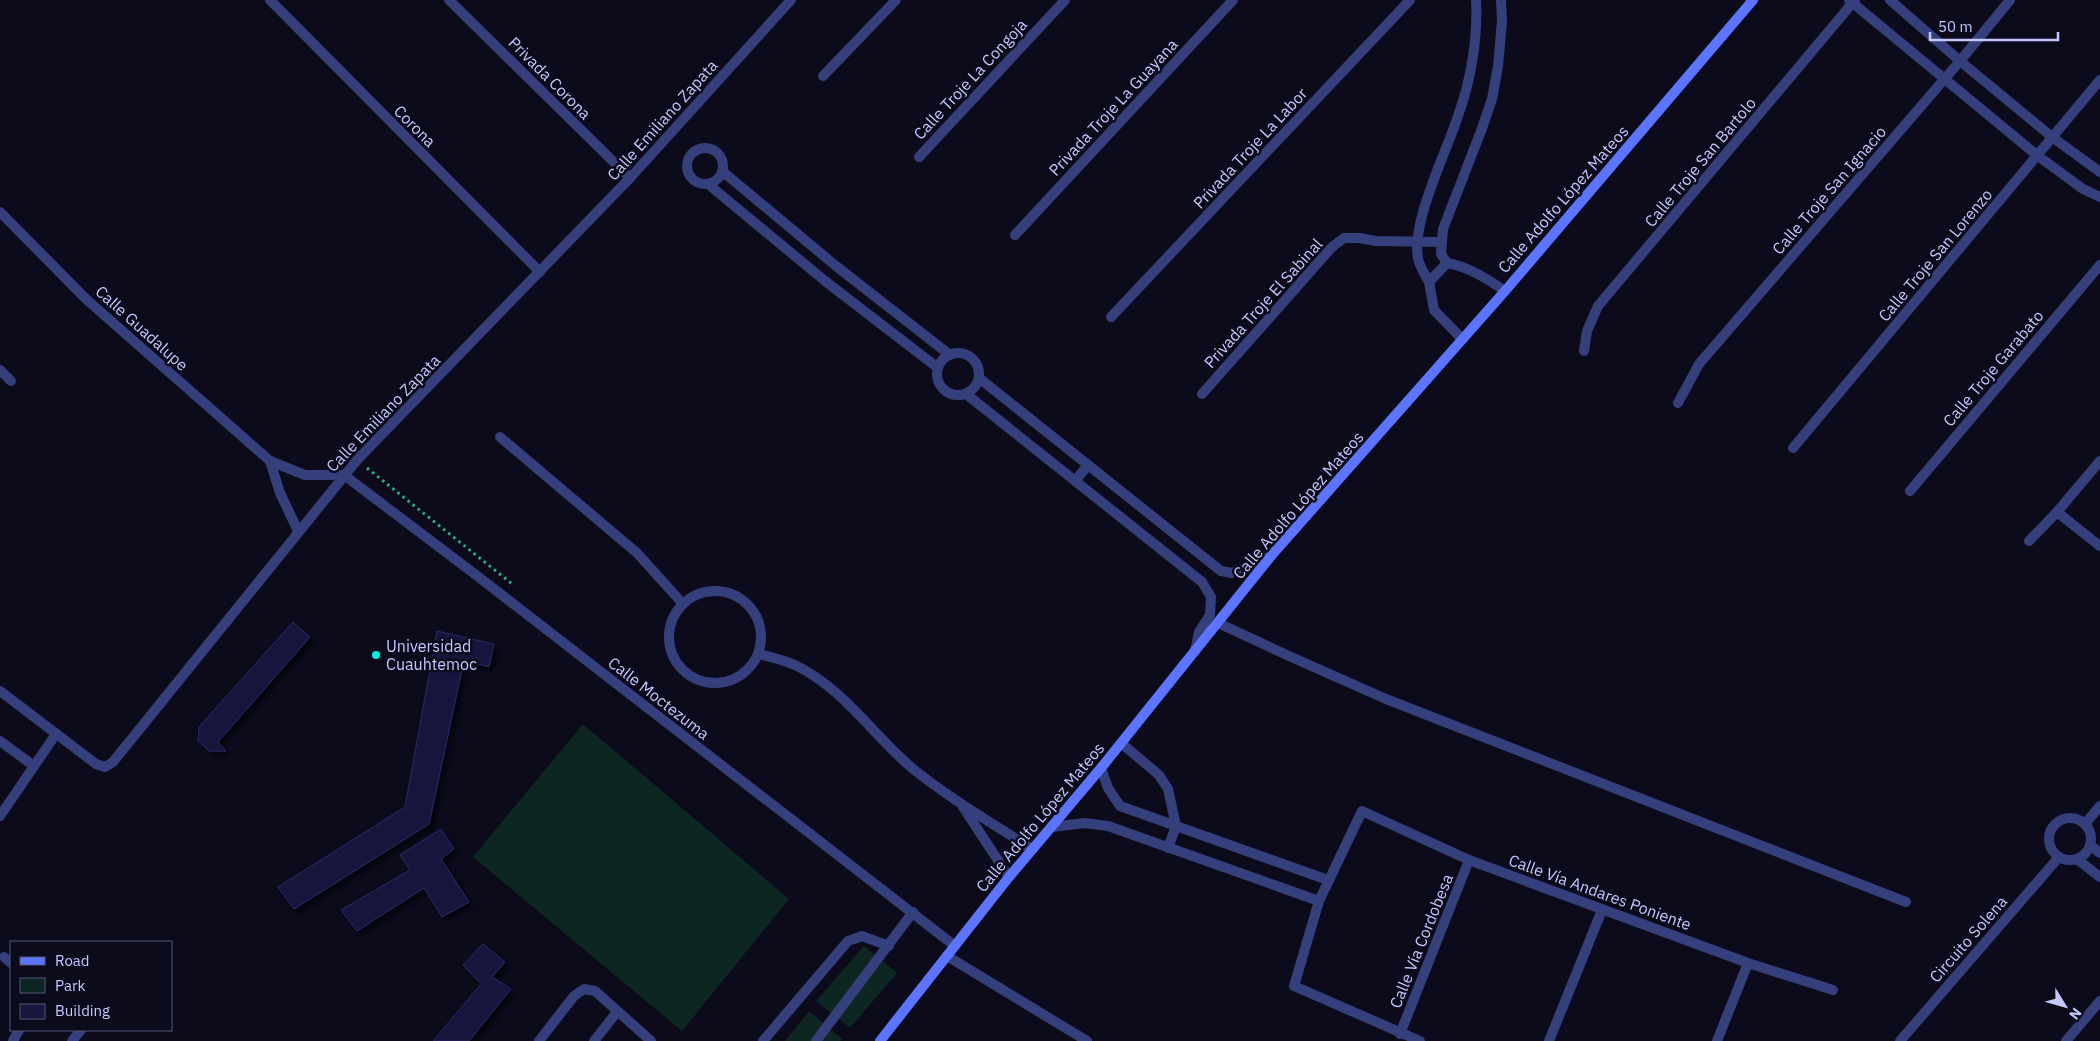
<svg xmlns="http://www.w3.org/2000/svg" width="2100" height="1041" viewBox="0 0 2100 1041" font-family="'IBM Plex Sans',sans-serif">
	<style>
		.green { fill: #0e2621 }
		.building { fill: #18173d; stroke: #2b2969; filter: url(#shadow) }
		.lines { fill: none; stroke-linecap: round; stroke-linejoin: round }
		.path { stroke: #2cad8f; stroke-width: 3; stroke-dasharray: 2.5 4; stroke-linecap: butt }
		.lane { stroke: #353f7b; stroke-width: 10 }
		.street { stroke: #353f7b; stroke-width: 10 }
		.secondary { stroke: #5c74ff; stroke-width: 10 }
		.poi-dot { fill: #00f0e0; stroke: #0b0b1c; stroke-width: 2 }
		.labels { text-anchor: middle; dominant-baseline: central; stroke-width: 5; stroke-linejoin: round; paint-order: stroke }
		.street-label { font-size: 16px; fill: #c5c9ff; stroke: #0b0b1c }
		.poi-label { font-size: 16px; fill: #c5c9ff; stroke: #0b0b1c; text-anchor: start }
	</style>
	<defs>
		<filter id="shadow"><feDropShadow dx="4.5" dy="4.5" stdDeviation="2.5" flood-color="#0009"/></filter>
	</defs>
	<rect width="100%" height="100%" fill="#0b0b1c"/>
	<g class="green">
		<polygon points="583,724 789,899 682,1031 473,857"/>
		<polygon points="864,946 897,973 850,1028 816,1001"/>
		<polygon points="809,1011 842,1039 840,1041 785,1041"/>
	</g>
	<g class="building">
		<polygon points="293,622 310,637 218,742 226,751 209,751 198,741 199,727"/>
		<polygon points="437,631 494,644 489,667 464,660 429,824 294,909 278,887 405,807"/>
		<polygon points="441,829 454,849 441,859 469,902 442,917 424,888 357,931 341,910 410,870 400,855"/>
		<polygon points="483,944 505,962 492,977 511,989 469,1041 433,1041 481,984 463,965"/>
	</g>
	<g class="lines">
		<polyline class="path" points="367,468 511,583"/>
		<g class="lane">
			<polyline points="0,741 34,766"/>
			<polyline points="1121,743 1159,775 1168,789 1176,826 1168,848"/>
			<polyline points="947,956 1087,1041"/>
			<polyline points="539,1041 574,996 584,989 595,991 651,1041"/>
			<polyline points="594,1041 617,1012"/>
			<polyline points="763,1041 848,941 862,936 889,946"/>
			<polyline points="816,1041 913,912"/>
		</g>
		<g class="street">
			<polyline points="270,0 540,272"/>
			<polyline points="449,0 630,178"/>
			<polyline points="1849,0 2038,156 2083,189 2100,197"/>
			<polyline points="1890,0 1960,61 2052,137 2100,172"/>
			<polyline points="823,76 896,0"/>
			<circle cx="705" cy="166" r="18"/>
			<polyline points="919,157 1065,0"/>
			<polyline points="722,171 836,266 950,355"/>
			<polyline points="708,184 825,281 938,368"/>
			<polyline points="0,212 86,299 270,461 305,475 344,475 476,575 955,946"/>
			<polyline points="1015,235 1233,0"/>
			<polyline points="1447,263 1441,254 1443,229 1481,131 1492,99 1498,66 1502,21 1501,0"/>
			<path d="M1429 282C1426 276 1421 269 1419 262 1408 228 1447 151 1458 116 1471 80 1478 38 1476 0"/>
			<polyline points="1111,317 1410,0"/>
			<path d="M1462 339 1434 310 1429 282 1447 263C1469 267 1486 278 1505 291"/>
			<polyline points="1584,351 1587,331 1598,306 1855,0"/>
			<circle cx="958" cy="374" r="21"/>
			<polyline points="0,370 11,381"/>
			<polyline points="979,378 1221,571 1232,573 1271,556"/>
			<polyline points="966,394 1202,582 1211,597 1210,615 1199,632 1195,651"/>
			<polyline points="1202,394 1332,247 1344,238 1359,238 1376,241 1441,242"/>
			<polyline points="1678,403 1699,364 1960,61 2010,0"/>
			<polyline points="500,437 637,553 683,604"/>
			<polyline points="1793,448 2100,80"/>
			<polyline points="270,461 280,493 298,531"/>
			<polyline points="1075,481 1088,465"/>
			<polyline points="1910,491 2100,265"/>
			<polyline points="2057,512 2100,546"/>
			<polyline points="2029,541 2057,512 2100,461"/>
			<circle cx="715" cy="637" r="46"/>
			<polyline points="1218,623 1289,656 1386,699 1906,902"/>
			<path d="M759 654C771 657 784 660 795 665 843 688 873 735 912 768 949 798 992 823 1032 849"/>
			<polyline points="0,691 96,764 105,767 113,762 357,460 630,178 791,0"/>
			<polyline points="1101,768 1108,788 1120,806 1328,880"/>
			<polyline points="963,807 1009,877"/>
			<polyline points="0,816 56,734"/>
			<circle cx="2070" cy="839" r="21"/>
			<polyline points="2085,824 2100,806"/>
			<polyline points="1052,827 1085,823 1108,826 1319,901"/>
			<polyline points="2090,845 2100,853"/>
			<polyline points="2077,859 2100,877"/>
			<polyline points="4,957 11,963"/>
			<polyline points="1400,1034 1469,860"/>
			<polyline points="13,1041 19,1030"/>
			<polyline points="72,1041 81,1030"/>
			<polyline points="1420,1041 1294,986 1319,901 1362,811 1469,860 1748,963 1833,990"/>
			<polyline points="1549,1041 1602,910"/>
			<polyline points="1717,1041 1748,963"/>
			<polyline points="1900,1041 2059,857"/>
			<polyline points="2066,1041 2100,1001"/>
		</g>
		<polyline class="secondary" points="880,1041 1009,877 1101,768 1271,556 1505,291 1753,0"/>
	</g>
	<circle class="poi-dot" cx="376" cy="655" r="5"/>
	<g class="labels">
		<g class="street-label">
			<text transform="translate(550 78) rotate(45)">Privada Corona</text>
			<text transform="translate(970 79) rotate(-47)">Calle Troje La Congoja</text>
			<text transform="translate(1113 107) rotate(-47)">Privada Troje La Guayana</text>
			<text transform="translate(662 120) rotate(-48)">Calle Emiliano Zapata</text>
			<text transform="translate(415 126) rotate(45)">Corona</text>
			<text transform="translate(1250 148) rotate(-47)">Privada Troje La Labor</text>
			<text transform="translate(1700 162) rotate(-50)">Calle Troje San Bartolo</text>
			<text transform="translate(1829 190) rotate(-49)">Calle Troje San Ignacio</text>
			<text transform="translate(1563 199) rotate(-49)">Calle Adolfo López Mateos</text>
			<text transform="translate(1935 255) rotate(-50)">Calle Troje San Lorenzo</text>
			<text transform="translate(1263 303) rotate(-48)">Privada Troje El Sabinal</text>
			<text transform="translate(142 328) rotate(42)">Calle Guadalupe</text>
			<text transform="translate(1993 368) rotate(-50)">Calle Troje Garabato</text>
			<text transform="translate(383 413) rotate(-46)">Calle Emiliano Zapata</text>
			<text transform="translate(1298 505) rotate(-49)">Calle Adolfo López Mateos</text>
			<text transform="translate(659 698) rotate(38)">Calle Moctezuma</text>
			<text transform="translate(1040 817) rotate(-50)">Calle Adolfo López Mateos</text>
			<text transform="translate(1600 892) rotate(20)">Calle Vía Andares Poniente</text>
			<text transform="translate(1968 939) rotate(-49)">Circuito Solena</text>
			<text transform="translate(1421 941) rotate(-68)">Calle Vía Cordobesa</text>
		</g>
		<g class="poi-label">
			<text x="386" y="646">Universidad<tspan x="386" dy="18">Cuauhtemoc</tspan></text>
		</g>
	</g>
	<rect x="10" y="941" width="162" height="90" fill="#0b0b1c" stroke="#555777"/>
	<rect x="20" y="957" width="25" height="8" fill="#5c74ff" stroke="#555777"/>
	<text x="55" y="966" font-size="15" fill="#c5c9ff">Road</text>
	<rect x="20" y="978" width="25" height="15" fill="#0e2621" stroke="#555777"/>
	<text x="55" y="991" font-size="15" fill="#c5c9ff">Park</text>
	<rect x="20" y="1004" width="25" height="15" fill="#18173d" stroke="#555777"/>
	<text x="55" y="1016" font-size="15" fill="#c5c9ff">Building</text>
	<g transform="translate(2065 1006) rotate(127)" stroke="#0b0b1c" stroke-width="4" paint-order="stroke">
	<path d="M0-4L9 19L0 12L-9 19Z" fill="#c5c9ff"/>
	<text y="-8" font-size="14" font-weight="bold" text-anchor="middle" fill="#c5c9ff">N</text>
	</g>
	<path d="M1930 32v8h128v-8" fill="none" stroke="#c5c9ff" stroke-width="2.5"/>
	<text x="1938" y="32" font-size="15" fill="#c5c9ff" stroke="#0b0b1c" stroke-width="4" paint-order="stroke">50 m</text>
</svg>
